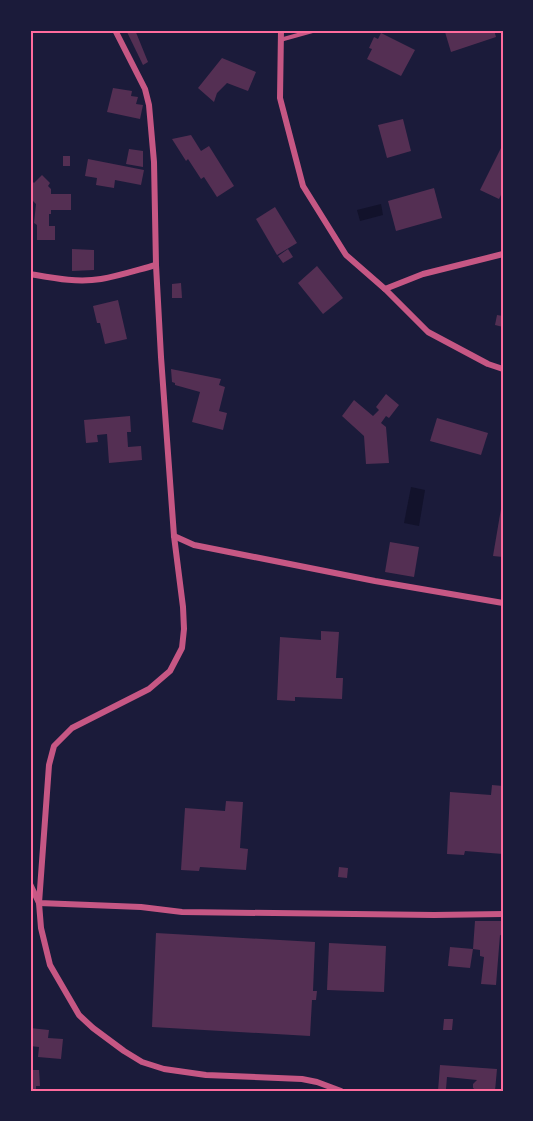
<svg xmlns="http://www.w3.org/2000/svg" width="533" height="1121" viewBox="0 0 533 1121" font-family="Karla,sans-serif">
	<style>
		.water { fill: #12122b }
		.building { fill: #542f53 }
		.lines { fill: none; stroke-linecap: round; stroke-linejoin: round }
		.service { stroke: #c65784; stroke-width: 4 }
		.minor { stroke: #c65784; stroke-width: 6 }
		.neatline { fill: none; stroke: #ff6b9d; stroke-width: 2 }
	</style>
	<rect width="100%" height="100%" fill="#1b1b3a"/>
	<g class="water">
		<polygon points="381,204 383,215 360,221 357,210"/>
		<polygon points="411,487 425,490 419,526 404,523"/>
	</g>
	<g class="building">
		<polygon points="126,30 135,30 148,62 143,65"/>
		<polygon points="450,30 494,30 496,37 451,52 445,32"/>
		<polygon points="381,33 415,50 401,76 367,59 372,49 369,48 374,37 378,39"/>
		<polygon points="222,58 256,72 248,91 227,83 217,93 214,102 198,88"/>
		<polygon points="113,88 132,91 131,96 138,97 136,104 143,105 140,119 107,112"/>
		<polygon points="403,119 411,151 387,158 378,125"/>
		<polygon points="191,135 201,151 209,146 234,186 217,197 204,177 201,179 188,159 186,161 172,139"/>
		<polygon points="501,148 503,149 503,191 499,199 480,190"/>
		<polygon points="129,149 143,151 143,167 126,164"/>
		<rect x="63" y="156" width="7" height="10"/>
		<polygon points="88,159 144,170 141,185 115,180 114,188 96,185 97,178 85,176"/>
		<polygon points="42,175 50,183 48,186 51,189 51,194 71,194 71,210 51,210 51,214 49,214 49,226 55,226 55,240 37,240 37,225 34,223 36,204 33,201 30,204 30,184 32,181 34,183"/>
		<polygon points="434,188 442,218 396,231 388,201"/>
		<polygon points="275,207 297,243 277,255 256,219"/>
		<polygon points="72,249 94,250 94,270 72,271"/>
		<polygon points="288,249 293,257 283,263 278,256"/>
		<polygon points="317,266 343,298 323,314 298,283"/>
		<polygon points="181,283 182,298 172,298 172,284"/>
		<polygon points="118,300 127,339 105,344 100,323 97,323 93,306"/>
		<polygon points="497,315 503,316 503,327 495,325"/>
		<polygon points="171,369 221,379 219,385 225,387 219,411 227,413 223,430 192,422 200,392 175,385 175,383 172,382"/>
		<polygon points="386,394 399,405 389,418 386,416 381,423 386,427 389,463 366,464 364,436 342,416 354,400 373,416 379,410 376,407"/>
		<polygon points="130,416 131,432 127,432 128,447 141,446 142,460 109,463 107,434 97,435 98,442 86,443 84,420"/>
		<polygon points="437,418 488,433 481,455 430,441"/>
		<polygon points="502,503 503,504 503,557 493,556"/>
		<polygon points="390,542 419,547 414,577 385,572"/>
		<polygon points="321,631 339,632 336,678 343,678 342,699 295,697 295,701 277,700 280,637 321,640"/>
		<polygon points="492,785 503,786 503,854 465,851 464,855 447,854 450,792 491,795"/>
		<polygon points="226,801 243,802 240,848 248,849 246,870 200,867 199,871 181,870 185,808 225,811"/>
		<polygon points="339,867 348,868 347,878 338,877"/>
		<polygon points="475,921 503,921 503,936 500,935 496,985 481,984 484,957 480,956 480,950 473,949"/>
		<polygon points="156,933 315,942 313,991 317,991 316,1000 312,1000 310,1036 152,1027"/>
		<polygon points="329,943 386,946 384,992 327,990"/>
		<polygon points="450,947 473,949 470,968 448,966"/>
		<polygon points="444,1019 453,1019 452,1030 443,1030"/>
		<polygon points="30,1028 49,1030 48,1038 63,1039 61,1059 38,1057 39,1047 30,1046"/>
		<polygon points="440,1065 497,1069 495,1091 477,1091 473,1088 473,1084 477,1080 447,1077 446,1089 438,1091"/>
		<polygon points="30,1070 39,1070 40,1086 36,1086 36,1091 30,1091"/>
	</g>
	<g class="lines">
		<polyline class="service" points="280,40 316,30"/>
		<g class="minor">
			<polyline points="115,30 145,89 149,105 154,162 156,265 161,357 174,536 183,607 184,629 182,648 170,671 149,689 72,728 54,746 49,765 39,903 41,928 50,965 79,1015 93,1028 124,1051 142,1062 164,1069 206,1075 302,1079 317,1082 341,1091"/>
			<polyline points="281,30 280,98 303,186 346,255 385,289 423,274 503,254"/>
			<path d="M30 274C53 278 77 283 101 279 119 276 137 270 156 265"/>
			<polyline points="385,289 428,332 488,364 503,369"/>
			<polyline points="174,536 194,545 375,581 503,603"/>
			<polyline points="30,884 39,903 141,907 182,912 434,915 503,914"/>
		</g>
	</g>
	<rect width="533" height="1121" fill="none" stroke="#1b1b3a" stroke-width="63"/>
	<rect x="32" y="32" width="470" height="1058" class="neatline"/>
</svg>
